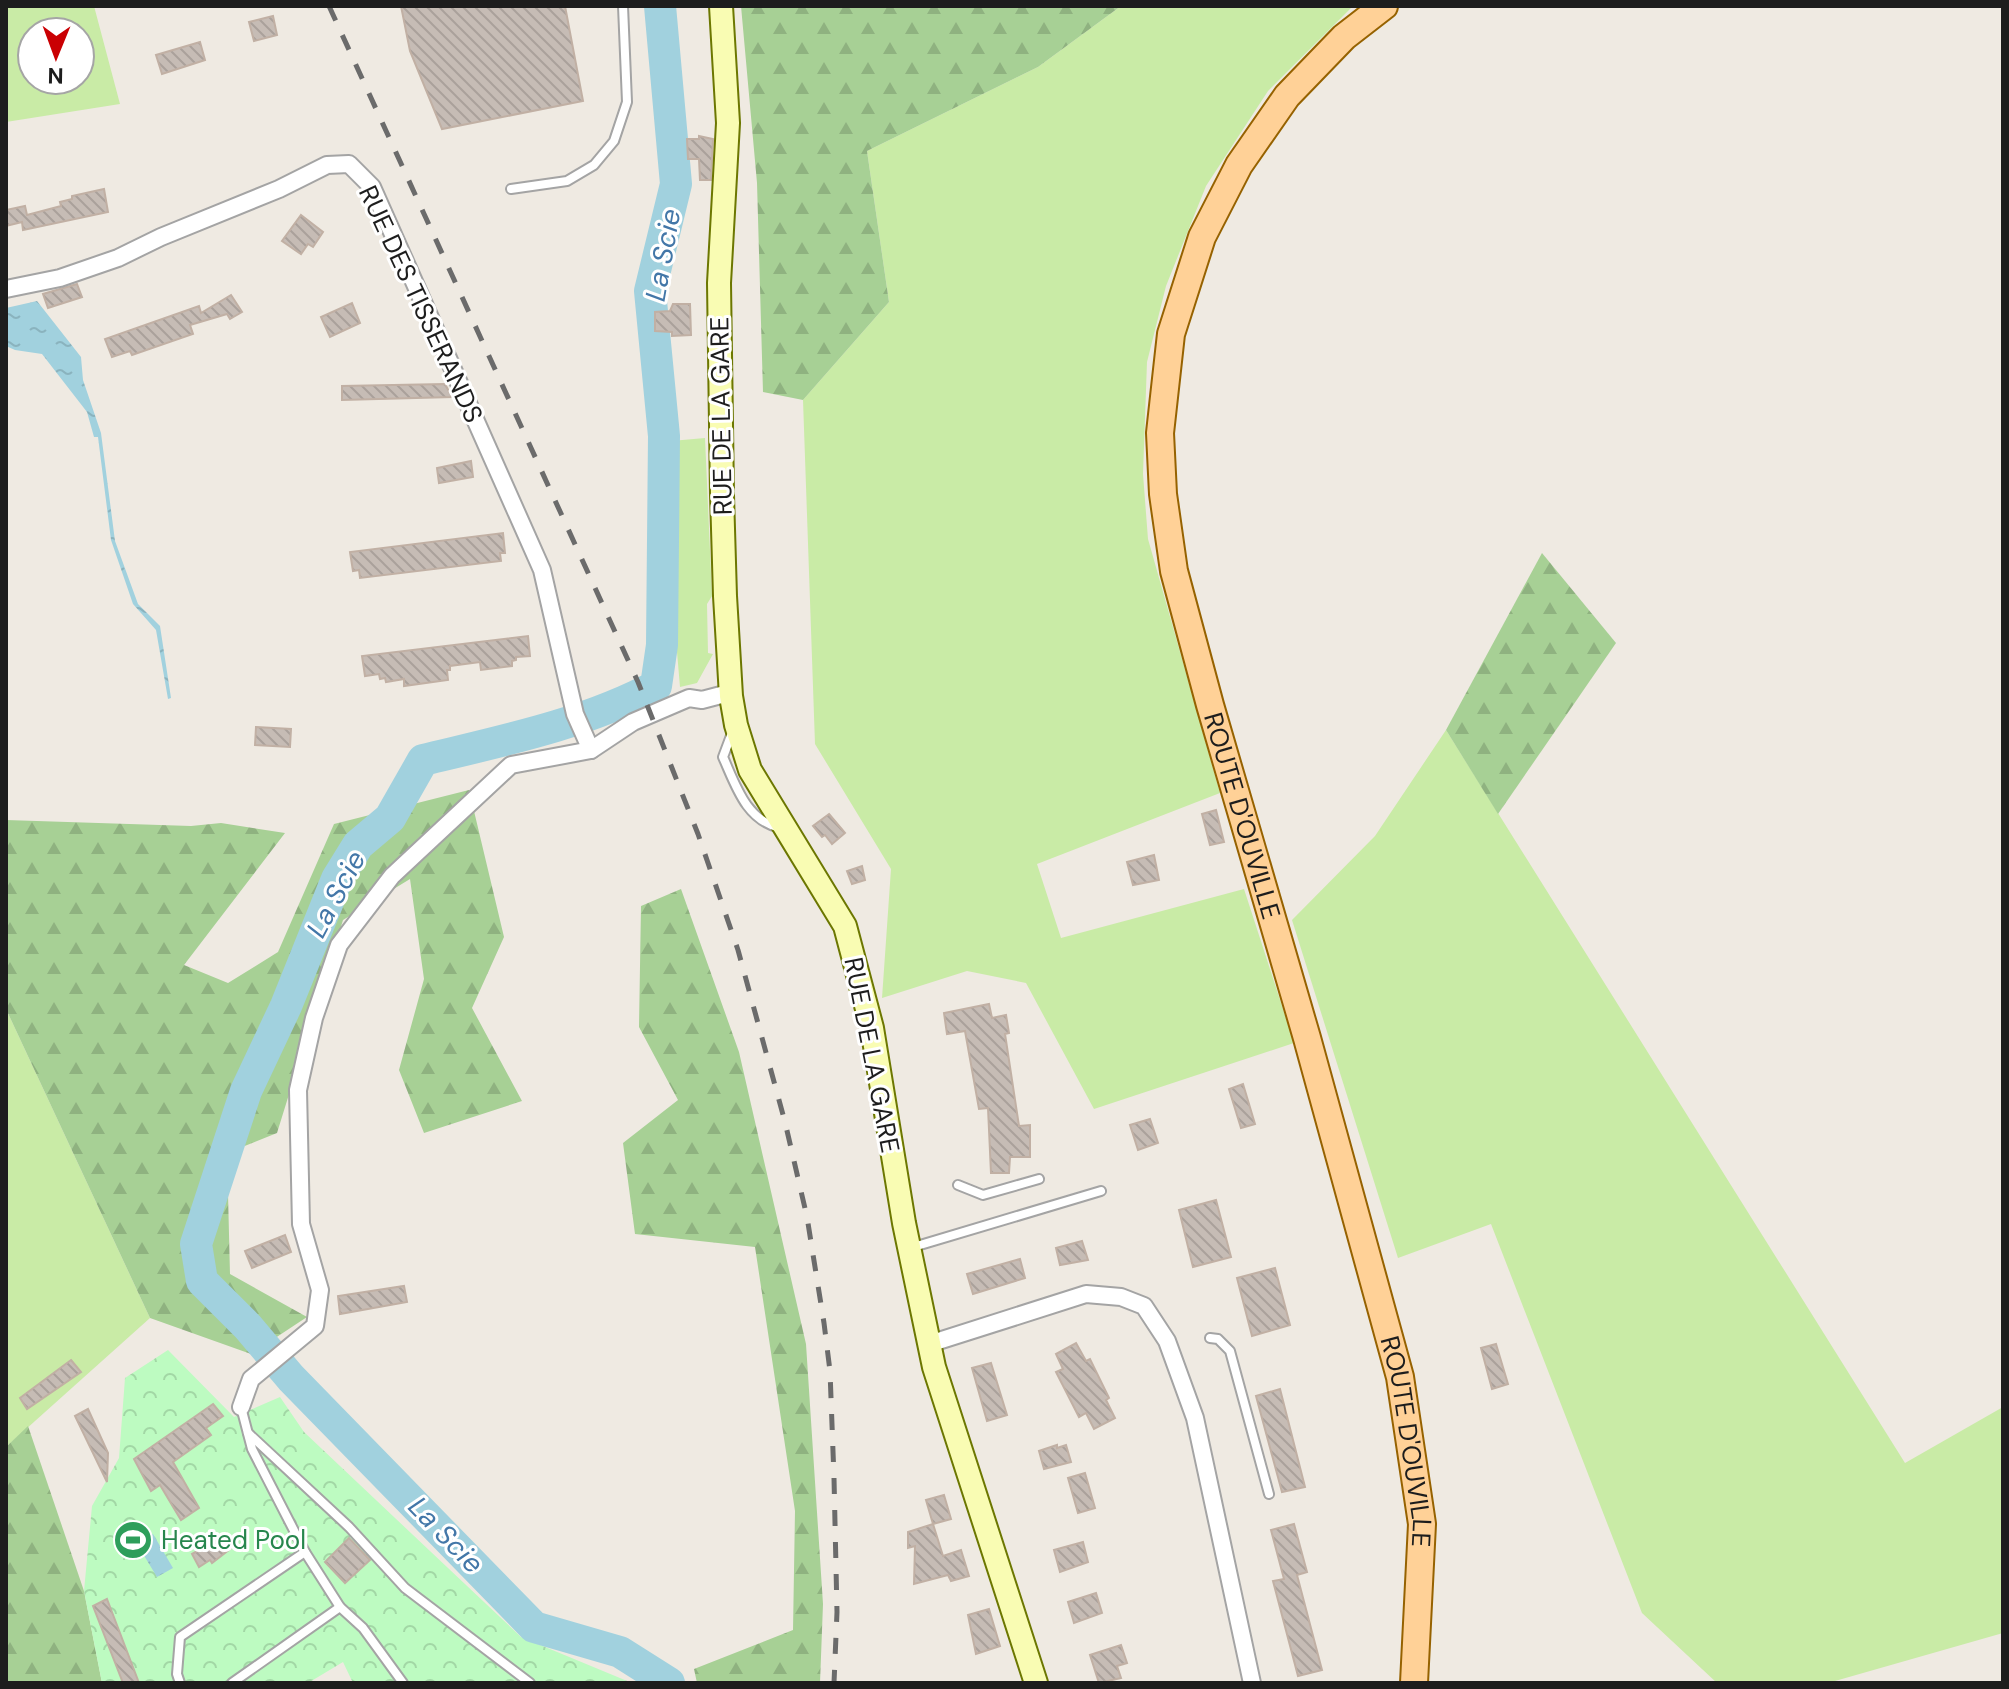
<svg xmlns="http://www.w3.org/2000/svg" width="2009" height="1689" viewBox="0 0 2009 1689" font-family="'DM Sans',sans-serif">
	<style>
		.grass { fill: #c9eba6; fill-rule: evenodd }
		.forest { fill: url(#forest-firs) }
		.park { fill: url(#park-crowns) }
		.water { fill: url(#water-ripples) }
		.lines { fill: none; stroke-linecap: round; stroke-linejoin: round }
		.river { stroke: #a1d1de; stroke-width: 32 }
		.building { fill: url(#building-back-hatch); stroke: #c1b0a4; stroke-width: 2 }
		.lane-casing { stroke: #a4a4a4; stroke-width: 12 }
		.street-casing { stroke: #a4a4a4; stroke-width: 20 }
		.secondary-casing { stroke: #6c7701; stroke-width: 26 }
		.primary-casing { stroke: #966200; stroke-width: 30 }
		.lane { stroke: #fff; stroke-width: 8 }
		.street { stroke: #fff; stroke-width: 16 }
		.secondary { stroke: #f9fcb3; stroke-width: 22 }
		.primary { stroke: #ffd197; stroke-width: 26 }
		.rail { stroke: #6b6b6b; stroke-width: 5; stroke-dasharray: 16 16; stroke-linecap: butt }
		.labels { text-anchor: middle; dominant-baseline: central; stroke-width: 6; stroke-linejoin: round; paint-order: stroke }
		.street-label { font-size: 26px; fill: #1d1d1d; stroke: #fff }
		.leisure-label { font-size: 26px; fill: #27864d; stroke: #fff; text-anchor: start }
		.water-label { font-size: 28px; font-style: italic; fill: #4377a8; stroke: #fff }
	</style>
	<defs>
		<pattern id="forest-firs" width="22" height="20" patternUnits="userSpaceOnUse" patternTransform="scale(2)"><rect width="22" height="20" fill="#a7d095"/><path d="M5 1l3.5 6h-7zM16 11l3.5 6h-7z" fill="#8fb280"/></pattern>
		<pattern id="park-crowns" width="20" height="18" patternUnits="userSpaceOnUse" patternTransform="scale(2)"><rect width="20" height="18" fill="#bdfbc1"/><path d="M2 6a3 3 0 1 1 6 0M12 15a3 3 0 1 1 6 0" fill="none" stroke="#a2d7a5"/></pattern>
		<pattern id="water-ripples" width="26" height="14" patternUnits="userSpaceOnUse" patternTransform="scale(2)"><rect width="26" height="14" fill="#a1d1de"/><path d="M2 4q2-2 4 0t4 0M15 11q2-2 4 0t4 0" fill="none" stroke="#8ab3be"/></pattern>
		<pattern id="building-back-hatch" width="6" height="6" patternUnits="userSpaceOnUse" patternTransform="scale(2)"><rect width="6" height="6" fill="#c6bcb5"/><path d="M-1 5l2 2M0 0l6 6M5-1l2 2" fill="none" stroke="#aaa19b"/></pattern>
	</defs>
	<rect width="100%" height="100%" fill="#efeae2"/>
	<g class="grass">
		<path d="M6 6H94L120 104 6 122ZM32 32H80V80H32Z"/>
		<polygon points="1121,6 1353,6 1268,91 1206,186 1166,286 1147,362 1143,474 1148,539 1220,793 1037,864 1061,938 1244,889 1294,1043 1094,1109 1026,983 967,971 882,998 891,869 815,744 803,400 889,302 867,151 1038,67"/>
		<polygon points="705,438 712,596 707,604 708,653 713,654 697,683 680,687 667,535 671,441"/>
		<polygon points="1446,730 1905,1463 2003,1407 2003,1633 1828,1683 1717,1683 1642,1613 1491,1224 1398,1258 1292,920 1375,836"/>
		<polygon points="6,1009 150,1318 6,1447"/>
	</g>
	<g class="forest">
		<polygon points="741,6 1121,6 1038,67 867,151 889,302 803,400 763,392 757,183"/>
		<polygon points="1542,553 1616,643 1498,814 1446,730"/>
		<polygon points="469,790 504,937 472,1008 522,1101 424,1133 399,1070 424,979 410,879 343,920 277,1133 227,1153 230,1274 307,1317 251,1354 150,1318 6,1009 6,820 191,826 221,823 285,833 184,965 228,983 278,952 334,824"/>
		<polygon points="681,889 739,1052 806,1344 823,1604 820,1683 697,1683 694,1669 793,1630 795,1511 755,1247 635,1234 623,1143 678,1100 639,1027 641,906"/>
		<polygon points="28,1426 84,1591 102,1683 6,1683 6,1447"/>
	</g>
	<polygon class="park" points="168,1350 234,1417 280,1397 304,1432 521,1637 632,1683 353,1683 343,1662 308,1683 102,1683 84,1591 92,1506 119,1458 125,1378"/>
	<g class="water">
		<polygon points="37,301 81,357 83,380 101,433 115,541 138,604 160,626 171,698 168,699 156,630 133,604 111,540 98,437 94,437 87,412 42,354 15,350 6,346 6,308"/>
		<polygon points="147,1533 149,1536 153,1534 173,1568 157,1577 137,1544 141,1541 139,1537"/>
	</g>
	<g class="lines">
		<path class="river" d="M660 6 676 184 650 291 664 436 662 645 656 686C585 724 501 741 423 760L390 818 358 845 337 879 286 1006 246 1091 196 1244 202 1281 248 1327 291 1378 534 1627 620 1652 669 1683"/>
	</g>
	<g class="building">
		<polygon points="401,6 565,6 583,101 442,129 410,51"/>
		<polygon points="273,16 277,35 254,41 249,22"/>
		<polygon points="200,42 205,60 162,74 156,55"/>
		<polygon points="699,136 713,139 711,180 700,180 699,159 688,159 687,139 699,139"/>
		<polygon points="104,189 108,212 23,230 22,222 6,226 6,210 25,206 27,215 61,206 60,202 72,199 72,196"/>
		<polygon points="301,215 323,232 313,247 308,244 301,254 282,241"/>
		<polygon points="77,284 82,297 48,308 43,294"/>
		<polygon points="231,295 242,312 230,319 227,314 190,325 193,334 132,355 130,351 112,357 105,339 199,306 201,313"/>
		<polygon points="352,303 360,323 330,337 321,317"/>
		<polygon points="673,304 690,304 691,335 672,336 672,332 655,331 655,312 670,311"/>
		<polygon points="445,384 452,397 342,400 342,386"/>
		<polygon points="471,461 473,477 439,483 437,468"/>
		<polygon points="503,533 505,553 500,553 501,561 360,578 359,570 353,571 350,552"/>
		<polygon points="528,636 530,656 516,657 516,660 512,661 512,666 481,670 480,662 450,666 450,670 447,670 448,680 404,686 404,679 386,682 385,678 380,679 379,674 365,676 362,656"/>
		<polygon points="256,727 291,729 290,747 255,745"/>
		<polygon points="1216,810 1224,842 1210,845 1202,814"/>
		<polygon points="829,814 845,833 832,844 825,835 822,837 813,826"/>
		<polygon points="1154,855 1159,880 1133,885 1127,862"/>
		<polygon points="862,866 865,880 852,884 847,871"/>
		<polygon points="989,1004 992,1018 1006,1015 1009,1033 1005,1034 1019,1126 1030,1125 1030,1157 1010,1157 1009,1173 991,1173 988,1108 979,1109 965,1031 947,1034 944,1013"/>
		<polygon points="1243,1084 1255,1124 1241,1128 1229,1089"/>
		<polygon points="1150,1119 1158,1143 1138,1150 1130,1125"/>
		<polygon points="1216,1200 1231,1257 1193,1267 1179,1210"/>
		<polygon points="285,1235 291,1252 252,1268 245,1251"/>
		<polygon points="1082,1241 1088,1260 1060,1265 1056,1248"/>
		<polygon points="1020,1259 1025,1278 973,1294 967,1274"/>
		<polygon points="1275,1268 1290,1325 1252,1336 1237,1278"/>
		<polygon points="404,1286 407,1302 340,1314 338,1296"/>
		<polygon points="1076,1343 1086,1361 1090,1359 1109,1398 1106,1400 1115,1418 1094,1429 1086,1413 1079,1417 1056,1372 1063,1369 1056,1354"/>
		<polygon points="1496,1344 1508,1384 1492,1389 1481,1348"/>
		<polygon points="71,1360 81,1372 27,1409 20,1398"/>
		<polygon points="991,1363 1007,1415 987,1421 972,1368"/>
		<polygon points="1280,1389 1305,1487 1282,1492 1256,1396"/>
		<polygon points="213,1404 223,1416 206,1428 211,1435 173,1462 199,1508 181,1520 160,1485 151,1491 134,1459"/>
		<polygon points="88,1409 108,1453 107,1482 75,1416"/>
		<polygon points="1057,1445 1057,1448 1066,1445 1071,1462 1044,1469 1039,1451"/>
		<polygon points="1085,1473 1095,1508 1078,1513 1068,1478"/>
		<polygon points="944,1495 951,1519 933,1524 926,1500"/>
		<polygon points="933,1524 943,1556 961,1550 969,1576 951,1581 948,1575 914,1584 915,1546 908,1548 908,1532"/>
		<polygon points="1294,1524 1307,1572 1297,1575 1322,1670 1298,1676 1273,1581 1284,1579 1271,1530"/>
		<polygon points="226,1533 234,1546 212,1563 210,1560 199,1567 192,1554 203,1548 201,1545"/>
		<polygon points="349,1538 370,1560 345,1583 325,1562"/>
		<polygon points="1083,1542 1088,1562 1060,1572 1054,1550"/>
		<polygon points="1096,1593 1102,1613 1074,1623 1068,1602"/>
		<polygon points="107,1599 139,1683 123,1683 93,1606"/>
		<polygon points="989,1609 1000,1646 976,1654 968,1615"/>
		<polygon points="1121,1645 1127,1663 1117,1666 1121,1678 1099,1683 1090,1655"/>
	</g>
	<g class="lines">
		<defs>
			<g id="lane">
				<polyline points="511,189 567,181 594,165 614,141 627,102 623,6"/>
				<path d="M732 733 723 757C736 786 746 820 780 828"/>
				<polyline points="958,1185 983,1195 1039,1179"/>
				<polyline points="910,1248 1101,1191"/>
				<polyline points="1210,1338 1218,1339 1230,1351 1269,1494"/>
				<polyline points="248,1433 349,1527 405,1588 530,1683"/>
				<polyline points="305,1552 340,1607"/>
				<polyline points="180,1683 177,1674 180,1637 305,1552 252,1449 241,1407"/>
				<polyline points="232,1683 340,1607 363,1628 403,1683"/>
			</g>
			<g id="street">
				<polyline points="6,289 60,278 118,258 161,237 279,189 327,165 349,164 372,187 542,570 575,714 591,750"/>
				<polyline points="929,1344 1086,1294 1121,1297 1144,1306 1167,1341 1195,1418 1252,1683"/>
				<polyline points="241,1407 251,1379 315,1326 320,1290 301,1224 298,1090 314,1018 339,945 392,876 511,765 591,750 633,722 689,698 702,700 721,695 731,696"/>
			</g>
			<polyline id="secondary" points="721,6 728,123 719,283 722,495 725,596 731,696 736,725 750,770 845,926 872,1028 904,1223 934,1367 1036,1683"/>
			<g id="primary">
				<path id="s1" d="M1384 6 1344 37 1287 96 1239 165 1202 237 1171 334 1160 433 1163 494 1174 571 1210 705 1307 1038 1400 1377 1422 1524 1414 1683"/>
			</g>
		</defs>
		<use href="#lane" class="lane-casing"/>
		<use href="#street" class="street-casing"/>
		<use href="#secondary" class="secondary-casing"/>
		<use href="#primary" class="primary-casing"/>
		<use href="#lane" class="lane"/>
		<use href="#street" class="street"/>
		<use href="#secondary" class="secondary"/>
		<use href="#primary" class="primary"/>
		<polyline class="rail" points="329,6 638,682 698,834 738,950 785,1122 807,1217 824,1323 830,1371 834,1478 837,1612 834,1683"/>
	</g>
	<defs>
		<symbol id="stadium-disc" viewBox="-11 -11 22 22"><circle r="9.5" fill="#2e9e5b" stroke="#fff"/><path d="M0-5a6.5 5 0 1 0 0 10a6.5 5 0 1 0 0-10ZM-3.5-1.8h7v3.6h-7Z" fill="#fff"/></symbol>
	</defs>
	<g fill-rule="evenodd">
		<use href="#stadium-disc" x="111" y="1518" width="44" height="44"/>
	</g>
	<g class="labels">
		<g class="street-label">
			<text transform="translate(421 304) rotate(65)">RUE DES TISSERANDS</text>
			<text transform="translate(721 416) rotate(-91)">RUE DE LA GARE</text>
			<text stroke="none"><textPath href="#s1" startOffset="892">ROUTE D'OUVILLE</textPath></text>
			<text transform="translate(872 1055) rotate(79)">RUE DE LA GARE</text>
			<text stroke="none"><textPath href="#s1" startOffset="1540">ROUTE D'OUVILLE</textPath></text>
		</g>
		<g class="leisure-label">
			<text x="161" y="1540">Heated Pool</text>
		</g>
		<g class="water-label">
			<text transform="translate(663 255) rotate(-80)">La Scie</text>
			<text transform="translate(336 894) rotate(-62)">La Scie</text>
			<text transform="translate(446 1535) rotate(46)">La Scie</text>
		</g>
	</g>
	<rect width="2009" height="1689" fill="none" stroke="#1d1d1d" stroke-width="16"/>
	<g transform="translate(56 56) rotate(181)"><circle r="38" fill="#ffffff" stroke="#a5a5a5" stroke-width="2"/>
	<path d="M0-6L14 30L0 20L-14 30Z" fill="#ca0003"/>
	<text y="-12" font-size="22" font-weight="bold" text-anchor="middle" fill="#1d1d1d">N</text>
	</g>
</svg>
